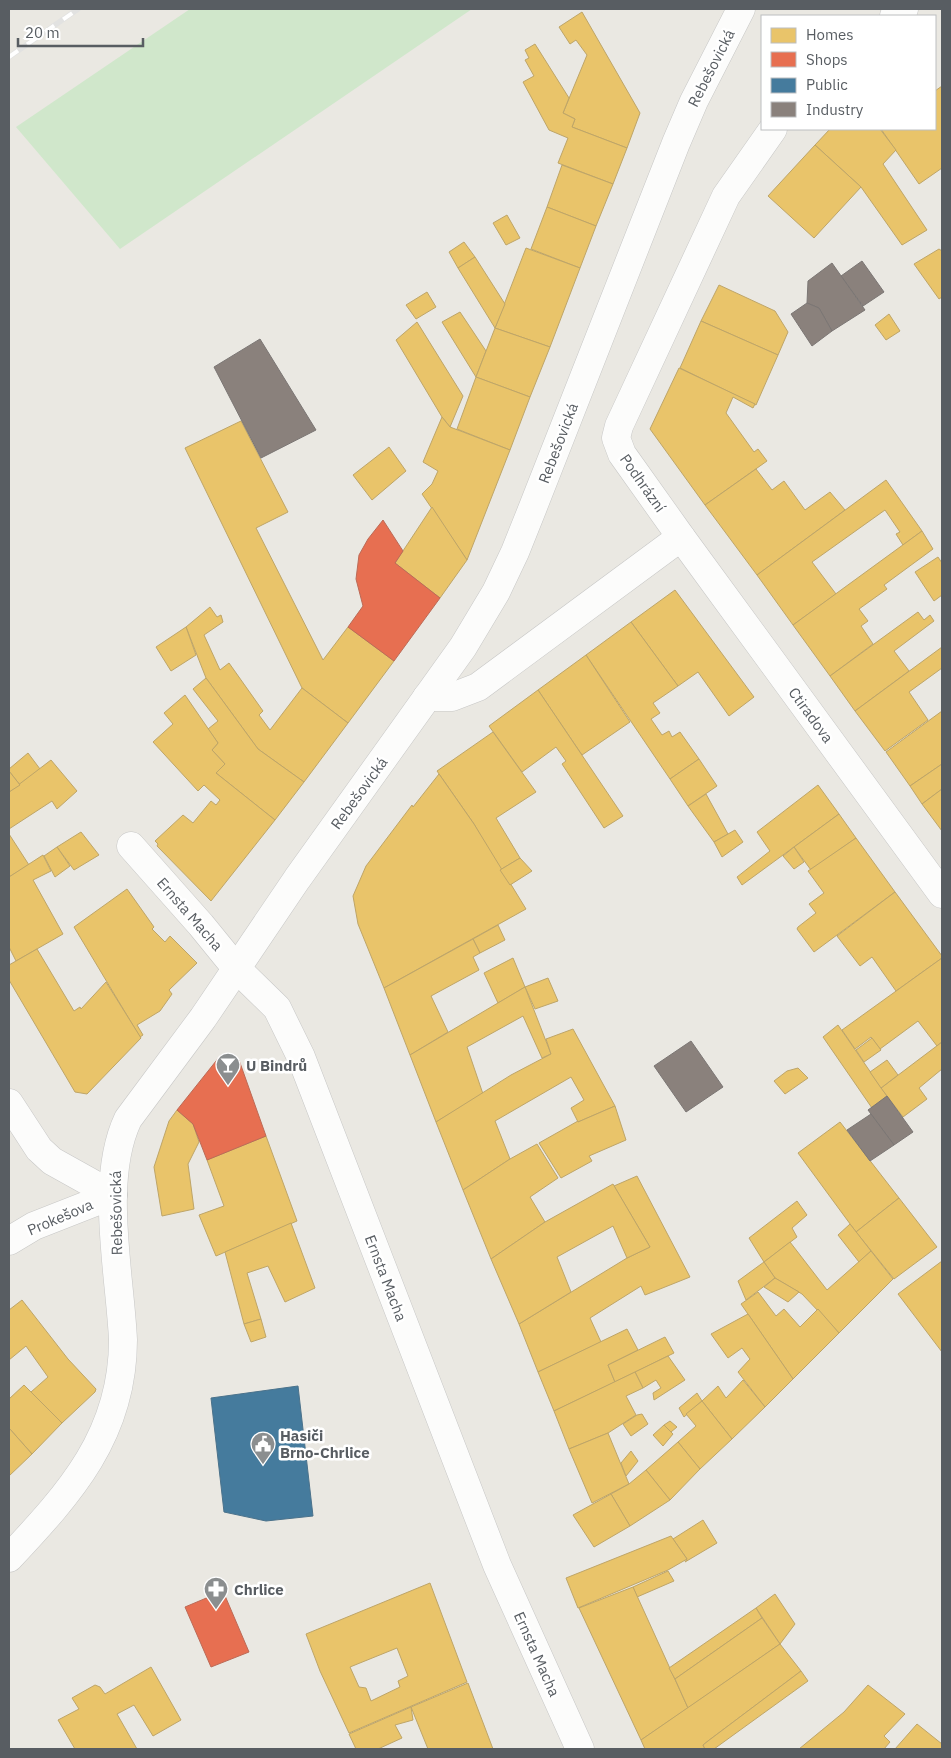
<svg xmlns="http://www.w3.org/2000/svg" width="951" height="1758" viewBox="0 0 951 1758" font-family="'IBM Plex Sans',sans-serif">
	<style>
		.green { fill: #d0e7cb }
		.homes { fill: #e9c46a; stroke: #bea568; fill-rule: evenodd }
		.shops { fill: #e76f51; stroke: #bc6a56 }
		.public { fill: #457b9d; stroke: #4b728b }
		.industry { fill: #8a817c; stroke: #7b7674 }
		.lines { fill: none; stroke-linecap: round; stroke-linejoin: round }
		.minor-casing { stroke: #c7c7c6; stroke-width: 29 }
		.minor { stroke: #fcfcfb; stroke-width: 28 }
		.rail-casing { stroke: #e2e2e1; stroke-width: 5.5 }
		.rail { stroke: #fff; stroke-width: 4; stroke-dasharray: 11; stroke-linecap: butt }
		.labels { text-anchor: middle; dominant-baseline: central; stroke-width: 5; stroke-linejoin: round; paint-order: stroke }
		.street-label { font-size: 15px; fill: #585d62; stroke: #fff }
		.poi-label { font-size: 15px; font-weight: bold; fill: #585d62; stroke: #fff; text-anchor: start }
	</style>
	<rect width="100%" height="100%" fill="#eae8e2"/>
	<polygon class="green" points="190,9 472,9 120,249 16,127"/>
	<g class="homes">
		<polygon points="582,12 640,113 627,148 572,127 575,119 563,113 587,55 576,40 570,44 559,27"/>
		<polygon points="535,44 569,98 563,113 575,119 572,127 627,148 613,184 558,163 568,138 549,130 523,82 534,76 525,60 529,58 525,50"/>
		<polygon points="942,86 942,168 919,184 881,129 935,129 935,91"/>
		<polygon points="830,129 880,129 896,150 883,164 927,230 902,245 861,187 815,145"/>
		<polygon points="815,145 861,187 814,238 768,196"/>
		<polygon points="562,165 613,184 596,226 547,207"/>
		<polygon points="547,207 596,226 580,268 531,249"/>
		<polygon points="507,215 520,238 506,245 493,223"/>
		<polygon points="464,242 475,257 458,268 449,252"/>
		<polygon points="526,248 580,268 550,347 495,328"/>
		<polygon points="939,249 942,251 942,297 939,299 914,264"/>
		<polygon points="475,257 505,304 495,328 458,268"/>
		<polygon points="719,285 775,311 788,332 778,355 701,321"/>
		<polygon points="427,292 436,307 416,319 406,305"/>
		<polygon points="460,312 486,351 476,377 442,322"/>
		<polygon points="889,314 900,331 886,340 875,325"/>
		<polygon points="701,321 778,355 756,405 680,368"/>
		<polygon points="417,322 463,396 450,427 442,417 396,340"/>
		<polygon points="495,328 550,347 530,397 476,377"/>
		<polygon points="679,368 755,404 753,408 733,397 726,413 754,452 758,449 767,461 705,505 650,429"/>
		<polygon points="476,377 530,397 510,450 457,429"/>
		<polygon points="442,417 450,427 510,450 467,560 422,494 432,484 438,471 423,462"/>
		<polygon points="241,421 288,512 256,528 323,660 348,627 394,661 348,723 302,688 185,448"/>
		<polygon points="389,447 406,471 372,500 353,475"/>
		<polygon points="756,469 772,490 784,481 805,510 830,492 845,510 757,575 705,505"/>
		<polygon points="886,480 922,531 903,545 896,534 900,532 885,510 812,562 836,594 793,625 757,575"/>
		<polygon points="432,507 467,560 440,598 395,563"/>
		<polygon points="922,531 933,549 884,585 887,589 859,609 868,621 861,626 873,644 830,676 793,625"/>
		<polygon points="938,557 942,563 942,595 934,601 915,572"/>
		<polygon points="675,590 754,697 729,716 698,672 678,686 631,622"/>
		<polygon points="210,607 217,617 221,615 223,622 204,635 220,670 229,663 263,711 259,715 270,730 302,688 348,723 304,782 258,749 206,678 186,627"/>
		<polygon points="918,612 924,620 930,615 934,621 894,651 909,671 855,711 830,676"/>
		<polygon points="631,622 678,686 653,703 660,713 651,719 662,735 669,731 672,737 680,732 699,759 670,779 586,655"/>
		<polygon points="186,627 196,655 171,671 156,647"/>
		<polygon points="942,647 942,668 909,692 928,720 885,751 855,711"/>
		<polygon points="586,655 630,722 582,755 538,690"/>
		<polygon points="206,678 258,749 304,782 275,820 216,773 225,764 212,750 218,743 208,729 218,721 193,689"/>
		<polygon points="538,690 623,816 604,828 562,764 566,761 556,747 522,772 489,726"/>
		<polygon points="185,695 218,743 212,750 225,764 216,773 275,820 211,901 157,846 158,844 155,841 183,815 193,823 211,801 216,805 220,800 204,785 198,791 153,742 173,724 164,713"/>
		<polygon points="942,711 942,764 910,786 886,752"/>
		<polygon points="493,732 536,792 496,818 520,858 500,870 474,824 437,771"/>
		<polygon points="28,753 40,769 20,785 9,771 9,769"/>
		<polygon points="699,759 717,786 688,806 670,779"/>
		<polygon points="51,760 77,791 57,809 52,801 9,829 9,792"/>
		<polygon points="942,764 942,789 922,804 910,786"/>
		<polygon points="9,771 20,785 9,792"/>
		<polygon points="439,774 474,824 526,909 384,988 358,924 353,896 366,866 412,805 413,807"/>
		<polygon points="818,785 839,814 742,885 737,877 770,851 757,832"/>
		<polygon points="942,789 942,831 922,804"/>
		<polygon points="706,794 728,834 714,842 688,806"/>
		<polygon points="839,814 856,838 811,870 794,847"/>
		<polygon points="735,830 743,842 722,857 714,842"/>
		<polygon points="81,832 99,855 74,870 57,847"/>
		<polygon points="9,834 29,865 9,877"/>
		<polygon points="856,838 895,892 814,952 797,929 798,927 816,913 809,904 824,893 808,871"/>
		<polygon points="57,847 70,866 55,877 44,856"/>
		<polygon points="794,847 804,862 794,869 783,856"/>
		<polygon points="43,855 51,871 33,880 63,934 16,961 9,947 9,877"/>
		<polygon points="520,858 532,871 510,885 500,870"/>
		<polygon points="127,889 154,927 152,929 165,942 170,936 197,963 169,990 172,994 160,1011 137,1025 143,1035 140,1037 74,927"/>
		<polygon points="895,892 942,956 942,958 896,991 872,957 860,966 837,936"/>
		<polygon points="498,925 505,940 480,953 473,939"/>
		<polygon points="473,939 480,953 473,957 479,970 431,996 448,1032 410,1055 384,988"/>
		<polygon points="37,949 74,1011 80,1007 81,1009 106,982 141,1038 87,1094 75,1092 9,980 9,965"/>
		<polygon points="513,958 525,987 498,1003 484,973"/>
		<polygon points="942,958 942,1042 937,1046 918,1021 880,1049 871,1037 855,1049 842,1030"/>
		<polygon points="548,978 558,1001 535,1009 525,987"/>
		<polygon points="525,987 551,1054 542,1058 523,1016 467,1047 483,1094 436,1122 410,1055"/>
		<polygon points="838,1025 887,1096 872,1108 823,1037"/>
		<polygon points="573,1029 615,1106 578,1122 571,1108 584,1100 571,1077 495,1121 510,1159 463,1190 436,1122 511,1075 551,1054 546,1039"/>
		<polygon points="872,1038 881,1050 864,1062 856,1050"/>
		<polygon points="942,1042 942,1069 919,1088 927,1099 903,1117 881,1088"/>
		<polygon points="887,1060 898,1075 881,1088 870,1072"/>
		<polygon points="798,1068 808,1078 785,1094 774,1081 787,1071"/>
		<polygon points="615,1106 626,1140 589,1156 592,1161 561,1178 539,1143 578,1121 578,1122"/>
		<polygon points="177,1110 193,1124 199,1142 188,1164 194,1209 162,1216 154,1167 169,1121"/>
		<polygon points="840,1122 899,1198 856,1232 798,1153"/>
		<polygon points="266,1136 297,1221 216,1256 199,1215 224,1206 207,1160"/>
		<polygon points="537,1144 558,1178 530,1197 545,1222 491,1259 463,1190 510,1159"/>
		<polygon points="637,1176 690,1277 645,1295 641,1286 590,1318 601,1342 538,1372 519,1324 627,1258 650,1247 614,1186"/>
		<polygon points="613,1184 650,1247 627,1258 613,1226 557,1257 571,1292 519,1324 491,1259 545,1222"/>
		<polygon points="899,1198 937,1247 894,1279 856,1232"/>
		<polygon points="797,1201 807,1215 792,1228 797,1237 764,1262 749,1238"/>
		<polygon points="291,1223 315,1288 285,1302 268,1266 247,1273 261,1319 244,1324 225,1252"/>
		<polygon points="850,1224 871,1251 859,1262 838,1235"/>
		<polygon points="790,1242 827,1290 871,1251 893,1279 839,1333 802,1294 775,1278 764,1262"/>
		<polygon points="942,1261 942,1352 898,1294"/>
		<polygon points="764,1262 775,1278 746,1300 738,1281"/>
		<polygon points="775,1278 799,1292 788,1302 764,1287"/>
		<polygon points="758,1292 776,1316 784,1309 800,1327 818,1309 839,1333 793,1379 741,1304"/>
		<polygon points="22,1300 68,1359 96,1389 95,1392 62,1423 31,1392 48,1377 26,1346 9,1360 9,1310"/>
		<polygon points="748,1314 793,1379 765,1407 738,1372 750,1359 742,1348 728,1358 711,1334"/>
		<polygon points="261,1319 266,1337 251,1342 244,1324"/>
		<polygon points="627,1329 638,1350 608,1365 615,1382 554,1411 538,1372"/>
		<polygon points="665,1337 674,1353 615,1382 608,1365"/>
		<polygon points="668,1356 685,1380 654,1400 653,1393 661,1388 656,1380 643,1388 635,1372"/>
		<polygon points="635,1372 643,1388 626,1396 636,1415 608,1433 569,1449 554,1411"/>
		<polygon points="743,1380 765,1407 732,1439 702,1401 718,1386 726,1398"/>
		<polygon points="24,1385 62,1423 32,1454 9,1428 9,1399"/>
		<polygon points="697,1393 702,1401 684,1417 679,1408"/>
		<polygon points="702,1401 732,1439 700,1469 678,1442 696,1426 686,1414"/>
		<polygon points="642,1414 648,1424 631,1436 623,1424 637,1415"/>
		<polygon points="670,1421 677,1427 671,1432 664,1425"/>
		<polygon points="664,1425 673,1434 663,1446 653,1435"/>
		<polygon points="9,1428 32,1454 9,1476"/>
		<polygon points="608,1433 629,1484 592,1503 569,1449"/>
		<polygon points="678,1442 700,1469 670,1500 646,1470"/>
		<polygon points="631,1451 638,1461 626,1476 621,1463"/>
		<polygon points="646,1470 670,1500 630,1526 611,1494 629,1484"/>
		<polygon points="611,1494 630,1526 594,1547 573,1515"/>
		<polygon points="703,1520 717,1543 685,1562 687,1559 673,1539"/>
		<polygon points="671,1536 687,1559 668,1570 578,1608 566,1578"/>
		<polygon points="668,1571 674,1581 637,1597 633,1587"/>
		<path d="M430 1583 467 1682 349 1733 320 1671 306 1634ZM397 1648 408 1676 398 1681 400 1687 371 1701 366 1688 359 1687 350 1667Z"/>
		<polygon points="633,1587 688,1708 641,1740 579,1608"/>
		<polygon points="775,1594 795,1624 780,1644 756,1608"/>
		<polygon points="756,1608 762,1618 675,1679 669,1668"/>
		<polygon points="762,1618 780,1644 688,1708 675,1679"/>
		<polygon points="780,1644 801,1671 708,1741 703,1745 705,1749 645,1749 641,1740"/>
		<polygon points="151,1667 181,1720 153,1736 134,1705 117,1714 137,1749 75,1749 58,1720 79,1709 72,1698 95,1685 100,1687 105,1694"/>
		<polygon points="801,1671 808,1681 714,1749 705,1749 703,1745 708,1741"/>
		<polygon points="468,1683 493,1749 428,1749 411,1707"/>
		<polygon points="868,1685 905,1714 884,1736 890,1742 884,1749 799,1749 844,1712"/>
		<polygon points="411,1707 413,1720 395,1725 402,1738 378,1749 356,1749 349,1734"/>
		<polygon points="917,1724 942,1744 942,1749 895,1749"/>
	</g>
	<g class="shops">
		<polygon points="383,520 403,551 395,563 440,598 394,661 348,627 363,606 356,579 359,555 368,539"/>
		<polygon points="220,1056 239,1060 266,1136 207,1160 193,1124 177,1110"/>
		<polygon points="223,1591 249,1652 211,1667 185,1607"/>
	</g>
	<polygon class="public" points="298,1386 313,1516 266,1521 224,1512 211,1398"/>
	<g class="industry">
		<polygon points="862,261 884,292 863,306 841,276"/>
		<polygon points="832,263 865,310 832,331 819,308 807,303 808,281"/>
		<polygon points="807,303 819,308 832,331 812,346 791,314"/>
		<polygon points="260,339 316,430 261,458 214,367"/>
		<polygon points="691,1041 723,1087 686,1112 654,1066"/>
		<polygon points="887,1096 913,1132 894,1145 868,1110"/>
		<polygon points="871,1114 894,1145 870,1161 847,1130"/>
	</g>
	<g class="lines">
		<defs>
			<g id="minor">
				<polyline points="894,16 904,9"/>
				<polyline points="773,129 726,196 619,426 616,438 622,454 681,537 942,894"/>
				<polyline points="427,697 452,697 478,687 681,537"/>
				<polyline points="131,846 201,925 236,968 277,1008 301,1057 497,1565 580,1749"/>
				<polyline points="9,1103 39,1149 52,1161 113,1195"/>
				<polyline points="9,1241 34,1226 113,1195"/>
				<path d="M9 1558C70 1493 123 1435 123 1340 120 1274 99 1180 128 1119L203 1018 297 879 463 647 496 592 515 552 533 507 676 143 694 101 741 9"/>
			</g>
		</defs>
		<use href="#minor" class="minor-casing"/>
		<use href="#minor" class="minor"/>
		<defs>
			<polyline id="rail" points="9,57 78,9"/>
		</defs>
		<use href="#rail" class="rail-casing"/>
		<use href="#rail" class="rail"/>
	</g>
	<defs>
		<symbol id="bar-pin" viewBox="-11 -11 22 30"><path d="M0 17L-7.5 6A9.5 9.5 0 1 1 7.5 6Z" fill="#8b8e8f" stroke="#fff"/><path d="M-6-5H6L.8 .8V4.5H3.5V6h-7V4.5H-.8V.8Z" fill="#fff"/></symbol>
		<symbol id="civic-pin" viewBox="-11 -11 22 30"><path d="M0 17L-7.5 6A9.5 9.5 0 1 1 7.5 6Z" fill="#8b8e8f" stroke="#fff"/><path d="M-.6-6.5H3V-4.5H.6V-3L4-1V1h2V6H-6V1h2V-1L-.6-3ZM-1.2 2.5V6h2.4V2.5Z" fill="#fff"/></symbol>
		<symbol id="pharmacy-pin" viewBox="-11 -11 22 30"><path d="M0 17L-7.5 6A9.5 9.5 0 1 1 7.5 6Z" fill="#8b8e8f" stroke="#fff"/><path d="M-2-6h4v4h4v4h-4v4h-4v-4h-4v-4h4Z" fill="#fff"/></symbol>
	</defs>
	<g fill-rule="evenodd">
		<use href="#bar-pin" x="214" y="1051" width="28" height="38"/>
		<use href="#civic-pin" x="249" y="1430" width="28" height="38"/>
		<use href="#pharmacy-pin" x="202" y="1575" width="28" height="38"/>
	</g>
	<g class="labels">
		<g class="street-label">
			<text transform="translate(711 68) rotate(-63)">Rebešovická</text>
			<text transform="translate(558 443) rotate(-69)">Rebešovická</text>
			<text transform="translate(643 483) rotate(55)">Podhrázní</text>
			<text transform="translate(811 715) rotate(54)">Ctiradova</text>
			<text transform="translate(359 793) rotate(-54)">Rebešovická</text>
			<text transform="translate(190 914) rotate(49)">Ernsta Macha</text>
			<text transform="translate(116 1213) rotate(-91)">Rebešovická</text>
			<text transform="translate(60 1217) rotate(-23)">Prokešova</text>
			<text transform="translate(386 1278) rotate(69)">Ernsta Macha</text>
			<text transform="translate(537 1654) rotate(66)">Ernsta Macha</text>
		</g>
		<g class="poi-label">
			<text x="246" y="1065">U Bindrů</text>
			<text x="280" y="1435">Hasiči<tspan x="280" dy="17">Brno-Chrlice</tspan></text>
			<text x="234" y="1589">Chrlice</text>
		</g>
	</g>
	<rect width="951" height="1758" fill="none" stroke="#585d62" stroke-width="20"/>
	<rect x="761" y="15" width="175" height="115" fill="#ffffff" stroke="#bcbec0"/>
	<rect x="771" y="28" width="25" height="15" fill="#e9c46a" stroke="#bcbec0"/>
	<text x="806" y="40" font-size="15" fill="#585d62">Homes</text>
	<rect x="771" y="52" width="25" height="15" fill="#e76f51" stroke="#bcbec0"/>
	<text x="806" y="65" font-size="15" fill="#585d62">Shops</text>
	<rect x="771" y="78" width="25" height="15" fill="#457b9d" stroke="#bcbec0"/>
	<text x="806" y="90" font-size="15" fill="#585d62">Public</text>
	<rect x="771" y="102" width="25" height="15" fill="#8a817c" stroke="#bcbec0"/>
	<text x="806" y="115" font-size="15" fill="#585d62">Industry</text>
	<path d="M18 38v8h125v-8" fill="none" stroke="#585d62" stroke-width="2.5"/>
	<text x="25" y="38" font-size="15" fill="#585d62" stroke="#ffffff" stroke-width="4" paint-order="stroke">20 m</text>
</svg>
